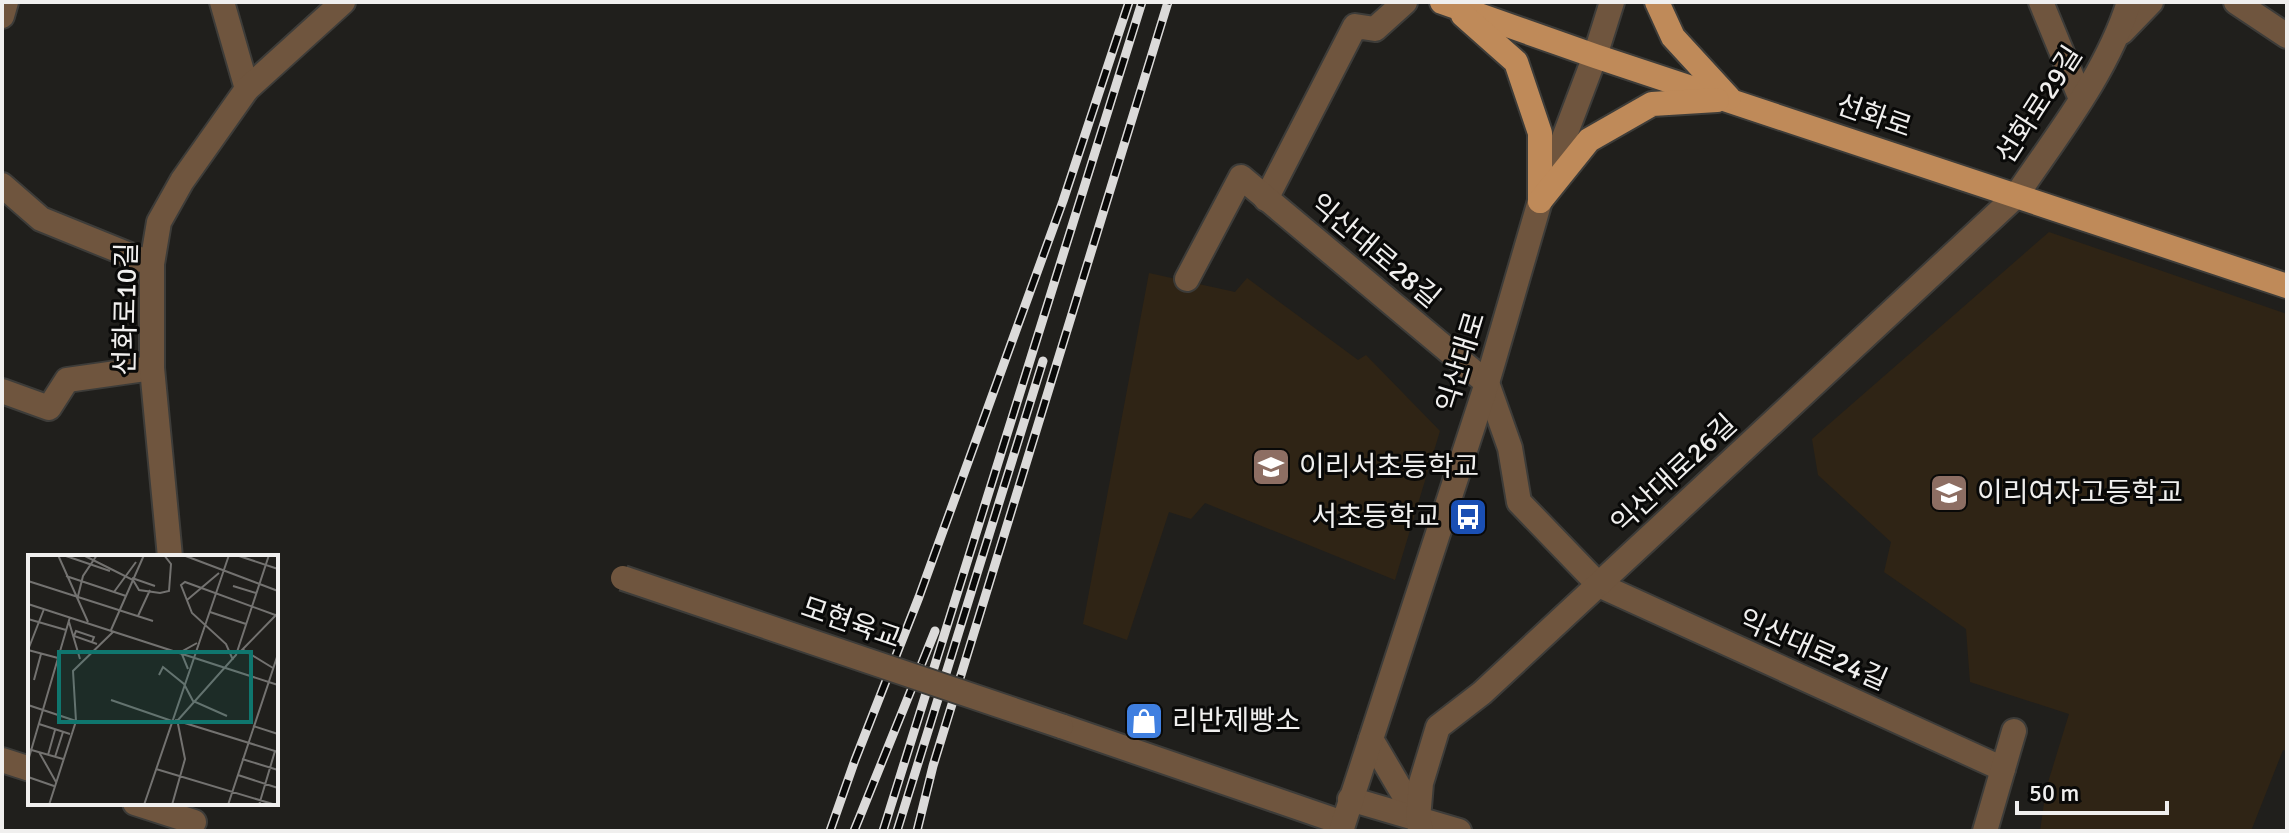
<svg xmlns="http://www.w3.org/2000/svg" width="2289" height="833" viewBox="0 0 2289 833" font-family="Signika,'Noto Sans KR',sans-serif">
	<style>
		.education { fill: #2f2415 }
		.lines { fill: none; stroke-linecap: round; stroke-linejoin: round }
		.minor-casing { stroke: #3d3c39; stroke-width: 28 }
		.major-casing { stroke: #3d3c39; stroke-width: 28 }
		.minor { stroke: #6f553e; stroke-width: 24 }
		.major { stroke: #bf8a59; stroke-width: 24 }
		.rail-casing { stroke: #dbdad9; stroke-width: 9 }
		.rail { stroke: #090908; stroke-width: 6; stroke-dasharray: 18; stroke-linecap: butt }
		.minor-bridge-casing { stroke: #3d3c39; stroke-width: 28; stroke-linecap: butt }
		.minor-bridge { stroke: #6f553e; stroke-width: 24 }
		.labels { text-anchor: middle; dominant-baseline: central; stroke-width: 6; stroke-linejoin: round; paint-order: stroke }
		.street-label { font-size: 28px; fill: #f0efee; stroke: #090908 }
		.poi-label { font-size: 28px; fill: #f0efee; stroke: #090908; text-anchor: start }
		.inset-road { fill: none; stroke: #737270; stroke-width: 2 }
		.view { fill: #0f766e; fill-opacity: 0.15; stroke: #0f766e; stroke-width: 4 }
		.inset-edge { fill: none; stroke: #f0efee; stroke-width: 4 }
	</style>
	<rect width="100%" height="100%" fill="#201f1c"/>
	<g class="education">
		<polygon points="2049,232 2287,314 2287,751 2283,750 2251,831 2040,831 2046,789 2069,714 1970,682 1966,629 1884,572 1891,542 1818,475 1812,439"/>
		<polygon points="1149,273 1235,292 1247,278 1358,360 1366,355 1440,431 1395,580 1205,503 1191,519 1169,512 1127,640 1083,624"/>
	</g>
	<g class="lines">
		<defs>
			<g id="minor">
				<polyline points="222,2 247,89"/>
				<polyline points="2041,2 2081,99"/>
				<polyline points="2236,2 2287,36"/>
				<polyline points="2,16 6,2"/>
				<polyline points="2122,32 2151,2"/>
				<polyline points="2,185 41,219 152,264"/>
				<polyline points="1266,199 1355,26 1375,29 1405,2"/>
				<polyline points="1187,279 1241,177 1487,383 1510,448 1519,502 1599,585 2003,769"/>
				<polyline points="2,391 49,408 67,380 152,368"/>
				<polyline points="170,557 152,368 152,264 159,222 182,181 247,89 343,2"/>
				<polyline points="1061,726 1343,823"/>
				<polyline points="1371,739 1418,819"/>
				<polyline points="2,760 30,769"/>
				<polyline points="1350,799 1459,831"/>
				<polyline points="135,803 194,822"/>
				<polyline points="1341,831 1487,383 1540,201 1595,56 1612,2"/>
				<path d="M1421 831 1418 819 1421 783 1438 727 1482 693 2016 196C2057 135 2107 73 2129 2"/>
				<polyline points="1985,831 2014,731"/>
			</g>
			<g id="major">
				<polyline points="1442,2 1595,56 2287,286"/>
				<polyline points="1657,2 1673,37 1729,98"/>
				<polyline points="1463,15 1516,62 1540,133 1540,201"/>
				<polyline points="1540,201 1589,140 1652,104 1717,100"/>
			</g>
		</defs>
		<use href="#minor" class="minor-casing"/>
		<use href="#major" class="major-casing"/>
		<use href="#minor" class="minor"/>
		<use href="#major" class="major"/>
		<defs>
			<g id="rail">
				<polyline points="830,831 855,760 919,597 1063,201 1129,2"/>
				<polyline points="854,831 935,631"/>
				<polyline points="883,831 1142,2"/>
				<polyline points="897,831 1043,361"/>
				<polyline points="917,831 933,766 1168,2"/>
			</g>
		</defs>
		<use href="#rail" class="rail-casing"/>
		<use href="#rail" class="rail"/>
		<defs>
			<polyline id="minor-bridge" points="623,578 1061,726"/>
		</defs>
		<use href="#minor-bridge" class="minor-bridge-casing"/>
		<use href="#minor-bridge" class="minor-bridge"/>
	</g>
	<defs>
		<symbol id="school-square" viewBox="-11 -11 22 22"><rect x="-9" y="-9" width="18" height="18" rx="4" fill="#8d6e63" stroke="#090908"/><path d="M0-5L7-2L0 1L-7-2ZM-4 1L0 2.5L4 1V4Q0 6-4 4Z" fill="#fff"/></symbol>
		<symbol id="bus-square" viewBox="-11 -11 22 22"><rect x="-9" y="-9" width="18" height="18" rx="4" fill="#1a4fb4" stroke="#090908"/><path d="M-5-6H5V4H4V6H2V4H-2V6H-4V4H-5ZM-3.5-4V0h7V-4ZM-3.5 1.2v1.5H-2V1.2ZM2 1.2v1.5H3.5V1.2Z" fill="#fff"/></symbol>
		<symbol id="shop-square" viewBox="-11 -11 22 22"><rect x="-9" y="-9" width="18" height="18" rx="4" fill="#3f7fe0" stroke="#090908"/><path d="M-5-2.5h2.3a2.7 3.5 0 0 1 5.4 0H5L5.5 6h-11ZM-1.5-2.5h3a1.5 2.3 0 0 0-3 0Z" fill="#fff"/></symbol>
	</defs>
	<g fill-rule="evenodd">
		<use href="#school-square" x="1249" y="445" width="44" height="44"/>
		<use href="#school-square" x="1927" y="471" width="44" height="44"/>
		<use href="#bus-square" x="1446" y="495" width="44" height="44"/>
		<use href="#shop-square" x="1122" y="699" width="44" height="44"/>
	</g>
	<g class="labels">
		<g class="street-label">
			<text transform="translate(2039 105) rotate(-57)">선화로29길</text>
			<text transform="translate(1874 116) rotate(19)">선화로</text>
			<text transform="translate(1375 251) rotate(40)">익산대로28길</text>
			<text transform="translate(126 309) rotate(-89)">선화로10길</text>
			<text transform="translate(1461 362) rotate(-73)">익산대로</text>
			<text transform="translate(1674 474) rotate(-43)">익산대로26길</text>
			<text transform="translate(851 623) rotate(19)">모현육교</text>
			<text transform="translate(1813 650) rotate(24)">익산대로24길</text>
		</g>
		<g class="poi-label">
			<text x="1299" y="467">이리서초등학교</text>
			<text x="1977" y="493">이리여자고등학교</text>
			<text x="1440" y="517" text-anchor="end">서초등학교</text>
			<text x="1172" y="721">리반제빵소</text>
		</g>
	</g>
	<g transform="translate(28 555)">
		<rect width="250" height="250" fill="#201f1c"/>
		<path class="inset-road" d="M30 0 60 67M35 0 82 16M55 0 105 25 111 35 132 38 141 36 143 9 136 0M155 0 250 36M208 0 250 14M38 21 98 41M104 23 127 31M0 26 125 66M205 31 228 38M86 37 108 7M50 41 55 21 69 0M159 45 191 18M0 49 250 130M182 57 218 69M110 61 122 35M0 64 38 75M41 67 52 104M83 75 116 0M64 87 66 82 48 76 46 81 69 89M214 94 245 113M0 95 16 54M0 95 30 103M211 98 250 58M205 105 198 89 164 58 153 30 157 27 250 61M160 114 153 97 169 88M131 120 135 112 156 129 165 146 199 161M6 125 13 99M83 145 144 166M0 150 48 166M147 165 250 197M150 165 208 100 241 0M11 169 42 179M225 171 250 179M0 194 35 204M11 197 28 227M20 200 27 175M27 202 35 177M214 204 250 215M0 206 42 62M128 214 248 250M210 220 250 233M0 222 26 231M21 250 48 166 45 116 86 76M116 250 201 0M144 250 157 204 149 164M200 250 250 99M231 250 247 196"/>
		<path class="view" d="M31 97H223V167H31Z"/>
		<rect width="250" height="250" class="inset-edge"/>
	</g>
	<rect width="2289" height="833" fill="none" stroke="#f0efee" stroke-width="8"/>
	<path d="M2017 801v12h150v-12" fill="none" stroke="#f0efee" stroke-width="4"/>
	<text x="2029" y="801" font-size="24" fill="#f0efee" stroke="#090908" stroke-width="6" paint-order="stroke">50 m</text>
</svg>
